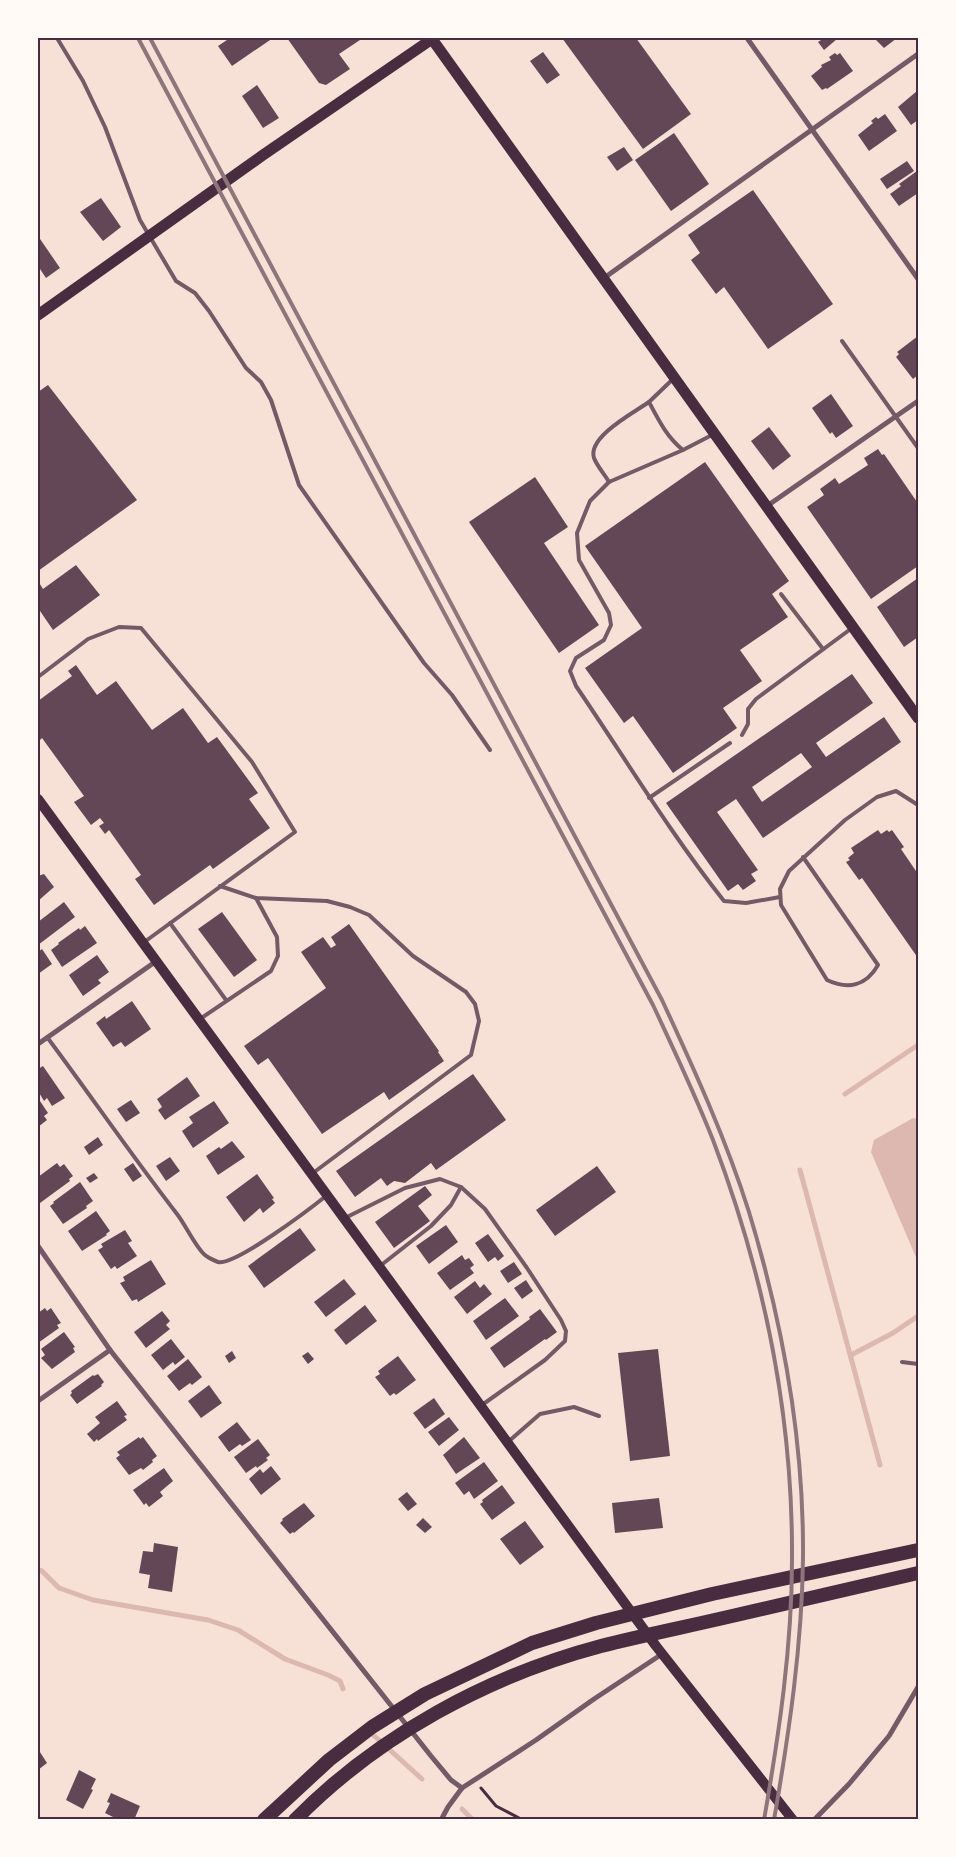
<svg xmlns="http://www.w3.org/2000/svg" width="956" height="1857" viewBox="0 0 956 1857" font-family="'IBM Plex Serif',serif">
	<style>
		.water { fill: #dcb8b0 }
		.lines { fill: none; stroke-linecap: round; stroke-linejoin: round }
		.stream { stroke: #dcb8b0; stroke-width: 5 }
		.building { fill: #644757; fill-rule: evenodd }
		.path { stroke: #4a2c40; stroke-width: 3 }
		.service { stroke: #755966; stroke-width: 4 }
		.minor { stroke: #755966; stroke-width: 5 }
		.secondary { stroke: #4a2c40; stroke-width: 10 }
		.primary { stroke: #4a2c40; stroke-width: 11 }
		.motorway { stroke: #4a2c40; stroke-width: 14 }
		.rail { stroke: #8f747c; stroke-width: 4 }
		.neatline { fill: none; stroke: #4a2c40; stroke-width: 2 }
	</style>
	<rect width="100%" height="100%" fill="#f7e1d7"/>
	<polygon class="water" points="913,1118 918,1119 918,1262 871,1152 874,1140"/>
	<g class="lines">
		<g class="stream">
			<polyline points="845,1094 918,1045"/>
			<polyline points="800,1170 880,1465"/>
			<polyline points="851,1355 893,1333 918,1316"/>
			<polyline points="38,1570 42,1571 59,1588 93,1600 208,1620 238,1630 285,1659 328,1675 340,1681 343,1689"/>
			<polyline points="370,1732 422,1779"/>
			<polyline points="462,1809 473,1820"/>
		</g>
	</g>
	<g class="building">
		<polygon points="230,38 273,38 232,66 218,46"/>
		<polygon points="287,38 363,38 339,54 350,69 326,85 319,83"/>
		<polygon points="562,38 636,38 691,114 643,149"/>
		<polygon points="824,38 836,38 837,39 824,50 818,42"/>
		<polygon points="874,38 897,38 884,48"/>
		<polygon points="543,52 560,75 547,84 530,61"/>
		<polygon points="835,53 837,55 840,53 853,71 827,89 826,88 822,90 811,76 822,67 821,65 831,60 829,57"/>
		<polygon points="257,85 279,118 263,128 242,96"/>
		<polygon points="917,91 918,94 918,120 911,125 898,107"/>
		<polygon points="885,114 897,131 869,151 858,135 873,123 871,121 876,117 878,119"/>
		<polygon points="674,133 709,184 671,211 635,160"/>
		<polygon points="624,147 633,160 617,171 607,157"/>
		<polygon points="907,161 914,171 887,189 880,179"/>
		<polygon points="917,171 918,173 918,193 899,206 890,194 901,186 899,184"/>
		<polygon points="753,190 833,304 768,349 724,287 716,294 691,260 700,253 688,235"/>
		<polygon points="101,198 121,227 103,241 80,212"/>
		<polygon points="38,236 60,268 46,278 38,266"/>
		<polygon points="918,336 918,375 913,379 896,357 899,354 897,352"/>
		<polygon points="48,385 137,500 38,571 38,392"/>
		<polygon points="831,394 853,426 836,438 832,432 830,434 812,408"/>
		<polygon points="769,427 791,456 773,470 751,441"/>
		<polygon points="878,449 882,455 884,454 917,502 918,501 918,566 871,599 807,507 824,495 820,489 835,478 839,484 868,465 864,458"/>
		<polygon points="705,462 789,581 772,594 788,617 740,650 762,681 723,708 737,728 673,773 633,716 624,723 585,668 642,628 585,546"/>
		<polygon points="535,477 568,527 544,543 599,625 559,653 469,522"/>
		<polygon points="76,565 100,595 53,630 38,608 38,581 43,589"/>
		<polygon points="918,578 918,637 904,647 877,607"/>
		<polygon points="76,665 97,695 116,681 152,730 183,708 208,743 217,737 258,793 249,799 270,828 213,869 210,865 154,905 135,879 141,875 109,830 105,834 99,826 104,823 100,818 91,825 74,802 84,796 42,738 38,742 38,701 72,676 68,671"/>
		<path d="M852 674 873 703 816 743 826 757 884 717 901 742 763 838 736 799 717 812 758 870 751 874 756 881 743 890 738 884 728 891 666 803ZM801 753 812 767 762 802 752 787Z"/>
		<polygon points="878,830 881,834 887,830 889,832 892,830 904,847 901,849 918,874 918,958 862,878 859,880 846,862 850,860 848,858 854,853 851,848"/>
		<polygon points="44,874 54,887 38,901 38,876"/>
		<polygon points="64,902 75,917 38,945 38,922"/>
		<polygon points="222,912 257,960 234,977 198,929"/>
		<polygon points="349,924 439,1051 438,1052 444,1061 389,1100 384,1092 322,1134 268,1058 258,1065 244,1046 326,988 301,952 323,937 331,948 336,945 331,937"/>
		<polygon points="85,926 97,943 62,967 51,950 59,944 58,943 79,928 80,930"/>
		<polygon points="42,949 52,964 38,974 38,952"/>
		<polygon points="97,955 109,972 98,980 101,983 83,996 69,975"/>
		<polygon points="132,1001 151,1029 125,1047 121,1042 113,1047 96,1023 105,1016 106,1019"/>
		<polygon points="43,1066 65,1098 52,1106 47,1098 44,1101 38,1091 38,1069"/>
		<polygon points="473,1074 506,1120 436,1170 431,1163 405,1183 394,1181 387,1186 381,1178 355,1197 336,1171"/>
		<polygon points="187,1077 200,1096 165,1120 158,1110 162,1107 157,1099"/>
		<polygon points="38,1098 48,1113 44,1116 47,1120 38,1127"/>
		<polygon points="131,1100 140,1113 126,1122 117,1109"/>
		<polygon points="214,1101 229,1123 193,1148 182,1131 193,1123 189,1117"/>
		<polygon points="98,1137 103,1145 89,1155 84,1147"/>
		<polygon points="232,1141 245,1157 218,1175 206,1156 219,1147 221,1149"/>
		<polygon points="170,1157 180,1171 166,1181 156,1166"/>
		<polygon points="57,1163 60,1167 64,1164 73,1176 69,1179 70,1181 40,1203 38,1201 38,1177"/>
		<polygon points="133,1163 142,1176 133,1182 124,1169"/>
		<polygon points="597,1166 616,1192 555,1236 536,1210"/>
		<polygon points="94,1173 98,1178 90,1183 86,1178"/>
		<polygon points="257,1174 274,1198 272,1199 275,1203 263,1213 260,1208 244,1222 226,1197"/>
		<polygon points="80,1182 93,1201 86,1206 87,1208 63,1224 50,1206 54,1203 53,1202"/>
		<polygon points="425,1186 432,1195 418,1206 430,1221 394,1248 375,1222"/>
		<polygon points="96,1211 110,1231 106,1234 107,1235 82,1251 68,1231"/>
		<polygon points="446,1225 458,1242 429,1264 416,1246"/>
		<polygon points="300,1228 316,1250 264,1288 248,1266"/>
		<polygon points="125,1230 132,1241 128,1243 137,1256 117,1269 115,1266 111,1269 98,1250 103,1247 101,1244"/>
		<polygon points="488,1234 504,1256 498,1261 495,1257 488,1262 475,1243"/>
		<polygon points="462,1255 465,1260 469,1258 474,1265 470,1268 474,1273 450,1290 437,1273"/>
		<polygon points="151,1260 166,1284 138,1302 137,1299 132,1301 120,1283 125,1281 123,1277"/>
		<polygon points="514,1262 522,1274 508,1283 500,1271"/>
		<polygon points="344,1279 356,1294 326,1317 314,1302"/>
		<polygon points="526,1280 533,1291 522,1299 514,1288"/>
		<polygon points="475,1281 480,1288 484,1284 492,1294 467,1314 454,1297"/>
		<polygon points="505,1298 519,1316 486,1340 473,1321"/>
		<polygon points="365,1305 377,1321 346,1345 334,1330"/>
		<polygon points="45,1308 47,1311 51,1308 61,1323 57,1325 59,1328 38,1343 38,1313"/>
		<polygon points="540,1309 557,1332 546,1340 545,1339 504,1368 490,1348 530,1319 529,1317"/>
		<polygon points="162,1311 170,1321 166,1325 170,1329 146,1348 134,1332"/>
		<polygon points="64,1332 75,1347 73,1348 75,1352 52,1369 41,1358 45,1355 41,1349"/>
		<polygon points="171,1339 185,1357 175,1365 173,1362 163,1370 151,1355"/>
		<polygon points="658,1349 670,1456 630,1461 618,1353"/>
		<polygon points="232,1351 236,1358 229,1363 225,1356"/>
		<polygon points="308,1352 314,1359 308,1364 302,1356"/>
		<polygon points="398,1356 416,1380 396,1395 394,1393 390,1396 375,1377 380,1374 378,1371"/>
		<polygon points="188,1359 202,1377 192,1385 190,1383 179,1391 167,1376"/>
		<polygon points="98,1374 104,1382 101,1385 102,1386 77,1404 70,1395 72,1393 71,1391 93,1375 94,1376"/>
		<polygon points="209,1385 222,1403 201,1418 188,1401"/>
		<polygon points="434,1398 445,1414 425,1429 413,1413"/>
		<polygon points="117,1401 127,1415 124,1416 127,1420 98,1441 97,1439 94,1442 87,1434 100,1423 95,1417"/>
		<polygon points="449,1417 459,1430 439,1446 428,1432"/>
		<polygon points="237,1422 251,1440 242,1446 240,1444 229,1452 218,1437"/>
		<polygon points="139,1437 140,1439 143,1437 157,1456 152,1460 153,1462 143,1470 141,1468 129,1475 116,1458 120,1455 117,1452"/>
		<polygon points="464,1437 480,1458 456,1474 443,1455"/>
		<polygon points="258,1439 270,1455 266,1458 268,1460 257,1468 256,1466 246,1473 234,1457"/>
		<polygon points="484,1462 498,1481 474,1499 469,1491 464,1495 455,1483"/>
		<polygon points="271,1466 281,1479 261,1495 249,1479 260,1469 263,1473"/>
		<polygon points="164,1468 173,1481 160,1492 163,1496 149,1507 146,1503 144,1505 133,1490"/>
		<polygon points="502,1485 515,1503 492,1520 480,1504 483,1502 482,1500"/>
		<polygon points="407,1492 417,1504 408,1511 398,1499"/>
		<polygon points="659,1498 663,1528 615,1533 612,1503"/>
		<polygon points="304,1503 315,1516 294,1533 293,1532 290,1534 280,1523 283,1520 282,1519"/>
		<polygon points="423,1518 432,1527 425,1533 416,1525"/>
		<polygon points="525,1521 544,1547 520,1565 500,1539"/>
		<polygon points="154,1543 178,1547 172,1592 148,1588 150,1575 139,1573 143,1551 153,1552"/>
		<polygon points="38,1749 47,1763 38,1770"/>
		<polygon points="79,1770 96,1779 91,1789 93,1790 83,1809 66,1800"/>
		<polygon points="111,1793 140,1806 134,1820 119,1820 105,1813 110,1803 107,1802"/>
	</g>
	<g class="lines">
		<polyline class="path" points="481,1788 496,1806 523,1820"/>
		<g class="service">
			<polyline points="57,38 83,81 105,127 140,220 176,281 195,293 209,311 246,368 261,382 271,400 299,485 424,663 452,695 490,750"/>
			<polyline points="842,341 918,448"/>
			<path d="M673 379 649 402C659 421 667 437 683 450L712 435"/>
			<path d="M649 402C635 412 587 437 594 458 597 466 605 475 609 482L683 450"/>
			<path d="M609 482 590 501 577 533 579 560 609 613 611 625 604 640 576 658 570 671 576 686C625 758 670 833 724 901L746 903 780 897"/>
			<polyline points="781,594 823,649"/>
			<polyline points="38,677 88,639 119,627 141,628 252,762 295,832 143,943"/>
			<polyline points="742,735 748,724 748,709 756,699 852,628"/>
			<polyline points="649,798 730,743"/>
			<path d="M803 857 878 965C866 986 848 990 827 980L781 905 780 889 789 871 845 820 877 797 896 791 918 805"/>
			<polyline points="220,886 256,898 327,901 350,907 369,915 413,956 466,992 475,1004 479,1021 471,1055 313,1173"/>
			<polyline points="170,923 226,1000"/>
			<polyline points="200,1019 271,971 278,956 277,937 256,898"/>
			<path d="M47 1037C91 1096 132 1156 177 1214 185 1224 196 1248 205 1255 207 1257 215 1261 218 1262 235 1266 311 1208 326 1196"/>
			<polyline points="345,1218 405,1188 440,1179 461,1187 485,1209 527,1268 561,1320 566,1331 565,1341 545,1360 482,1405"/>
			<polyline points="380,1266 431,1226 451,1205 461,1187"/>
			<polyline points="902,1362 918,1364"/>
			<polyline points="508,1442 540,1414 574,1407 599,1416"/>
		</g>
		<g class="minor">
			<polyline points="747,38 918,279"/>
			<polyline points="604,278 918,54"/>
			<polyline points="767,506 918,401"/>
			<polyline points="38,1044 155,962"/>
			<polyline points="38,1246 110,1350 431,1756 451,1780 462,1788"/>
			<polyline points="38,1401 110,1350"/>
			<polyline points="441,1820 448,1807 462,1788 536,1740 594,1699 662,1654"/>
			<polyline points="814,1820 849,1784 889,1736 918,1687"/>
		</g>
		<polyline class="secondary" points="38,799 656,1646 793,1820"/>
		<polyline class="primary" points="38,315 263,155 432,39 918,718"/>
		<g class="motorway">
			<polyline points="264,1820 329,1760 372,1727 425,1694 532,1643 596,1623 712,1594 918,1550"/>
			<path d="M295 1820C377 1736 488 1676 601 1646 640 1636 680 1628 719 1619 786 1604 852 1588 918 1573"/>
		</g>
		<g class="rail">
			<path d="M138 38 653 1005C674 1050 695 1094 713 1140 764 1274 793 1417 792 1560 792 1647 779 1734 764 1820"/>
			<path d="M150 38 662 1000C694 1069 726 1139 749 1212 783 1324 804 1441 803 1558 802 1646 789 1733 774 1820"/>
		</g>
	</g>
	<rect width="956" height="1857" fill="none" stroke="#fffaf5" stroke-width="78"/>
	<rect x="39" y="39" width="878" height="1779" class="neatline"/>
</svg>
